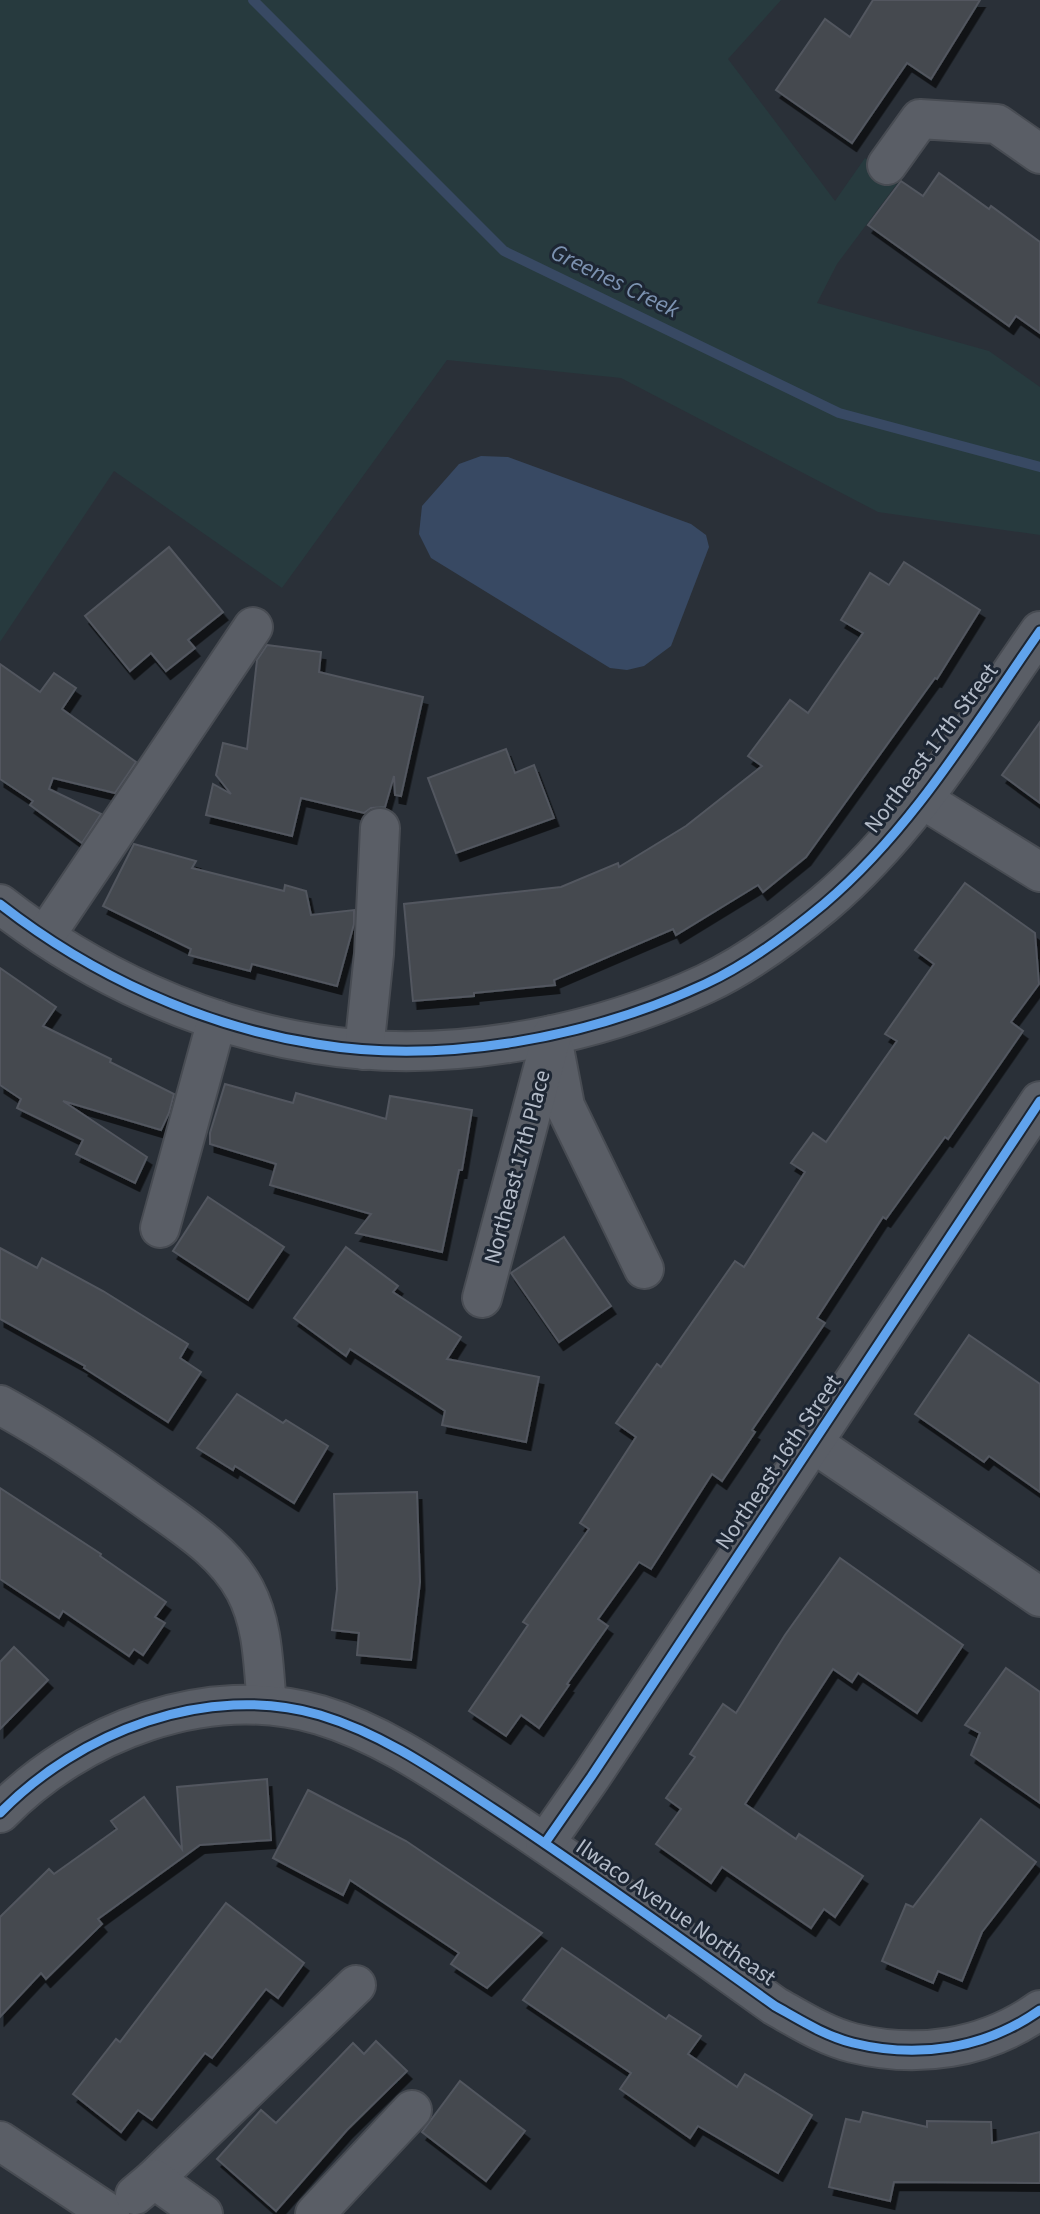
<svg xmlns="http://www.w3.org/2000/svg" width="1040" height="2214" viewBox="0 0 1040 2214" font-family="'Source Sans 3',sans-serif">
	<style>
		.green { fill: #273a3e }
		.water { fill: #384963 }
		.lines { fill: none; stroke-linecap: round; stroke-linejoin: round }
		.stream { stroke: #384963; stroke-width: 10 }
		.building { fill: #444950; stroke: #52575f; stroke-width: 2; filter: url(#shadow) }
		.minor-casing { stroke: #484c53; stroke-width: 42 }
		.minor { stroke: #5a5e66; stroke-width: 38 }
		.cycleway-casing { stroke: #1d2633; stroke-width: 13 }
		.cycleway { stroke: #60a3ed; stroke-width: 9 }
		.labels { text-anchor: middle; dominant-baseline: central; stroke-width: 6; stroke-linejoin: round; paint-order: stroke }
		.street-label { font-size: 23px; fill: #b4bcc9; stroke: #1d2633 }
		.water-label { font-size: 24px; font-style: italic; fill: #7c92b1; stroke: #1d2633 }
	</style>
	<defs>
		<filter id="shadow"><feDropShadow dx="4.5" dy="8" stdDeviation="0" flood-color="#0009"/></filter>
	</defs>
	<rect width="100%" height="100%" fill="#2a3038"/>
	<polygon class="green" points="0,0 781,0 728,59 835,201 865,158 899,181 837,264 817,303 989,351 1040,387 1040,535 878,512 621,378 447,360 282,588 114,471 0,642"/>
	<polygon class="water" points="481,456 508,457 691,524 706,535 709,547 671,646 644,666 627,670 610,668 431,558 419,534 422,506 459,464"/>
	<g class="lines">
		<polyline class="stream" points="253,0 504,251 839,413 1040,467"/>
	</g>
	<g class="building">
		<polygon points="873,0 980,0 931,79 907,63 852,143 776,90 825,19 850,37"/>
		<polygon points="939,173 989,209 991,206 1040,242 1040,333 1016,316 1009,326 868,225 901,181 923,196"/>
		<polygon points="169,547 223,612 188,640 195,648 166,671 151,653 130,671 85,616"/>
		<polygon points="904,562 980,610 937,679 935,678 806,857 763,892 758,885 676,935 673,929 554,980 555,985 474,993 474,996 413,1001 404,904 561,887 618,863 619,867 686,826 762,766 748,756 790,700 808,713 863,633 841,620 870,573 889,585"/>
		<polygon points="267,645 321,652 319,672 423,697 401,796 395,795 394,776 385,807 371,808 364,813 301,798 292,836 206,815 213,784 231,794 216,775 223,743 247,749 257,660"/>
		<polygon points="0,664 40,692 54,673 76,688 62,709 136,762 115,793 53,778 49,789 101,814 82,843 30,805 33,801 0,779"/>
		<polygon points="1040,722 1040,803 1002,775"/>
		<polygon points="506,749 515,773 534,765 554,818 456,853 428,778"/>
		<polygon points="134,844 196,861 192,868 284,891 285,885 306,891 311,915 354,910 354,924 337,986 252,964 250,971 189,955 191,949 103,906"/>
		<polygon points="965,883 1035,933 1039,984 1011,1022 1023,1031 948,1139 945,1137 886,1219 883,1217 817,1318 825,1323 752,1430 755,1432 722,1481 712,1474 651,1569 639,1562 598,1619 608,1626 567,1684 569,1685 539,1728 521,1715 506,1736 469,1711 528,1625 523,1622 589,1529 580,1523 636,1437 616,1423 657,1364 661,1367 735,1261 744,1267 805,1172 791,1163 813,1133 826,1142 897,1041 885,1034 934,964 915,950"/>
		<polygon points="0,968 56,1007 43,1026 111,1059 110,1062 174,1094 169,1113 161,1130 63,1101 147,1157 135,1183 76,1154 83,1140 17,1108 21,1099 0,1085"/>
		<polygon points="225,1084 293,1103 296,1093 386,1119 390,1096 472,1110 462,1170 459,1170 442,1252 356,1233 371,1214 270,1185 276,1164 210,1144 210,1133"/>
		<polygon points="208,1197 284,1247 248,1300 173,1251"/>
		<polygon points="564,1237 611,1306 559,1342 511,1273"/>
		<polygon points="346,1247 398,1286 393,1292 461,1337 447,1359 539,1377 526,1442 442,1425 445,1411 350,1349 346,1356 294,1318"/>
		<polygon points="0,1248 37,1268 42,1258 103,1291 188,1344 180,1358 201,1372 168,1422 84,1368 85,1366 0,1319"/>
		<polygon points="969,1335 1040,1384 1040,1492 989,1456 984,1462 915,1414"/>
		<polygon points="237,1394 283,1423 286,1420 328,1446 294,1503 235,1466 233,1470 197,1448"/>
		<polygon points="0,1488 101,1554 100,1556 166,1602 155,1617 165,1623 143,1655 134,1649 129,1656 63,1611 59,1618 0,1579"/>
		<polygon points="417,1492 420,1582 411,1660 357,1655 359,1633 332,1630 337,1589 334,1494"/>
		<polygon points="840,1558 963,1645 917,1713 858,1673 852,1682 833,1669 745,1804 796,1839 799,1834 863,1876 835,1917 824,1909 811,1928 722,1867 711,1883 656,1844 681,1809 666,1798 695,1757 690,1754 723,1704 736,1713 785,1635"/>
		<polygon points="14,1647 48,1680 0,1729 0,1662"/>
		<polygon points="1006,1668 1040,1692 1040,1803 971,1755 980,1733 965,1725"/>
		<polygon points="267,1779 271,1840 200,1845 98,1919 102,1924 46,1979 41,1973 0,2017 0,1917 49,1869 54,1874 117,1829 111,1821 144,1797 182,1849 177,1787"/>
		<polygon points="308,1790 406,1841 542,1933 487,1988 451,1964 459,1953 350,1880 343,1895 273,1858"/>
		<polygon points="981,1819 1036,1862 982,1932 962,1981 938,1971 933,1983 882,1961 906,1904 913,1907"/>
		<polygon points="226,1903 304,1963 278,1998 266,1989 212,2058 205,2053 152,2120 138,2110 121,2132 73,2094 116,2039 120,2042"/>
		<polygon points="562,1948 666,2019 669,2015 701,2036 688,2054 737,2087 745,2074 812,2115 778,2173 698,2126 690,2138 620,2089 631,2073 523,2000"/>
		<polygon points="376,2041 407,2071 347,2130 276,2211 217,2159 261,2110 276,2123 353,2043 364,2054"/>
		<polygon points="460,2081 525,2131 486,2181 422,2132"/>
		<polygon points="863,2112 927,2127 927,2121 991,2122 992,2143 1040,2132 1040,2183 894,2182 890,2201 829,2187 846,2119 860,2122"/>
	</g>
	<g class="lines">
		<defs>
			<g id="minor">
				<polyline points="887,165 920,119 997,124 1040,154"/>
				<polyline points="922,799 1040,872"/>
				<path d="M0 904C91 975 201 1026 316 1044 443 1065 589 1038 705 984 748 964 788 934 824 904 913 829 974 725 1040 631"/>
				<polyline points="45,936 253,627"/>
				<polyline points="554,1048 565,1106 644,1269"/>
				<polyline points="364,1050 374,954 380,828"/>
				<polyline points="160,1228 217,1020"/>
				<polyline points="482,1298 552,1035"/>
				<path d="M0 1405C50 1432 97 1464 143 1497 180 1524 223 1549 245 1590 264 1626 263 1666 267 1705"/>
				<polyline points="813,1443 1040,1597"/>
				<path d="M0 1813C79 1732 207 1682 320 1715 383 1734 437 1772 492 1808 588 1871 681 1939 775 2006 800 2020 825 2036 853 2043 918 2059 985 2049 1040 2010"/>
				<polyline points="545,1843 591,1777 1040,1101"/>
				<polyline points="0,2141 110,2214"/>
				<polyline points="154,2179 356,1985"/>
				<polyline points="135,2195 154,2179 203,2214"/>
				<polyline points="315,2214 412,2110"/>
			</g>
		</defs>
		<use href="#minor" class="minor-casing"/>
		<use href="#minor" class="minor"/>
		<defs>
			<g id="cycleway">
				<path d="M0 904C91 975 201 1026 316 1044 443 1065 589 1038 705 984 748 964 788 934 824 904 913 829 974 725 1040 631"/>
				<path d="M0 1813C79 1732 207 1682 320 1715 383 1734 437 1772 492 1808 588 1871 681 1939 775 2006 800 2020 825 2036 853 2043 918 2059 985 2049 1040 2010"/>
				<polyline points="545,1843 591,1777 1040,1101"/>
			</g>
		</defs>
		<use href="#cycleway" class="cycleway-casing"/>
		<use href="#cycleway" class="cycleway"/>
	</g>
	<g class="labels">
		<g class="street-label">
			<text transform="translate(931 748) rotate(-53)">Northeast 17th Street</text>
			<text transform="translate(517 1167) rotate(-75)">Northeast 17th Place</text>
			<text transform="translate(778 1462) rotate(-56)">Northeast 16th Street</text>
			<text transform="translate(676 1912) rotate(35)">Ilwaco Avenue Northeast</text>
		</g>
		<g class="water-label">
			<text transform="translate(615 281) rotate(26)">Greenes Creek</text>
		</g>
	</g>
</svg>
